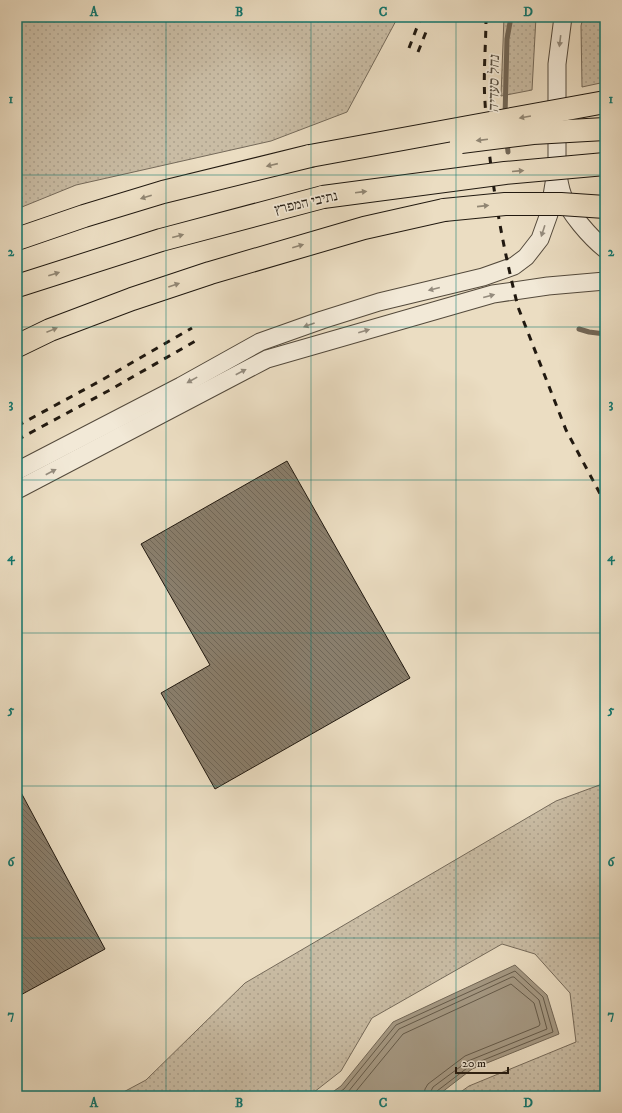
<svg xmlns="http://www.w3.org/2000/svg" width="622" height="1113" viewBox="0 0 622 1113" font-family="'IM FELL DW Pica','Frank Ruhl Libre',serif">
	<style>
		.grass { fill: url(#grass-dots); stroke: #756a5a }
		.water { fill: #a69a85; stroke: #716656 }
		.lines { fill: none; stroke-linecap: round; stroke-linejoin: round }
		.shore { stroke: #645a4a; stroke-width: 1 }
		.stream { stroke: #716656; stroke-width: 5 }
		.building { fill: url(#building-back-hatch); stroke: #211910 }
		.minor-casing { stroke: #544a3c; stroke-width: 19 }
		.highway-casing { stroke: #211910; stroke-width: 24 }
		.minor { stroke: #f2e9d7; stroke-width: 17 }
		.highway { stroke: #ebddc2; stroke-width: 22 }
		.rail { stroke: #211910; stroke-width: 3; stroke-dasharray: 7 7; stroke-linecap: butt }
		.highway-bridge-casing { stroke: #211910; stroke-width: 24; stroke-linecap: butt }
		.highway-bridge { stroke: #ebddc2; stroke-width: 22 }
		.oneway { fill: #948b7d }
		.oneway2 { fill: #908572 }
		.grid { fill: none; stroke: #0f766e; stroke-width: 1; stroke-opacity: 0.55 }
		.labels { text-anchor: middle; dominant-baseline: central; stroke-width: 3.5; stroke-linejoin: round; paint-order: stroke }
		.street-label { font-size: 14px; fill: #211910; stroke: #f2e9d7 }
		.water-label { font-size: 15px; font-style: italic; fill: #564d3f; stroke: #f2e9d7 }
		.neatline { fill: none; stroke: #0f766e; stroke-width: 1.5 }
		.grid-label { font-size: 13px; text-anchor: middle; font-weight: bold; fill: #0f766e }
	</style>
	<defs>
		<pattern id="grass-dots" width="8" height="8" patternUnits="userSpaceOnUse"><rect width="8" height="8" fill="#c9bca4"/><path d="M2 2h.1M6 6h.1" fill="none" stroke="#aca18c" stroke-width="1.8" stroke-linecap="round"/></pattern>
		<pattern id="building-back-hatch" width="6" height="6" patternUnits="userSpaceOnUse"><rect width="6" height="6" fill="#8a7f6d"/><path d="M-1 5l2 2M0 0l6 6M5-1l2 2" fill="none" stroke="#706758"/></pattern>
	</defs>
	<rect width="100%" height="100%" fill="#ebddc2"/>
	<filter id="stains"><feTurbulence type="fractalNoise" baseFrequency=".005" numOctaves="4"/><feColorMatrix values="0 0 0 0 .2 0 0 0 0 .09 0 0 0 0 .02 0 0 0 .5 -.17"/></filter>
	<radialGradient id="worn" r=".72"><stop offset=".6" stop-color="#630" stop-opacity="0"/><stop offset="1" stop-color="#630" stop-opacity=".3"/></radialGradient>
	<g class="grass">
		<polygon points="17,17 398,17 347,112 271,141 76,185 17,209"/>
		<polygon points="504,17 536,17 532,90 501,96"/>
		<polygon points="583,17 605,17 605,82 582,87 581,26"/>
		<polygon points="605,783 605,1096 455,1096 469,1086 576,1042 570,993 535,954 502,944 372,1018 341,1071 309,1096 116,1096 146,1080 245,983 556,801"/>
	</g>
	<polygon class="water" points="515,965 547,995 559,1034 472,1069 437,1096 327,1096 341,1086 393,1022"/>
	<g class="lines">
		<g class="shore">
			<polyline points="334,1096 344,1089 396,1025 515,971 543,997 553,1032 471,1065 437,1091 435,1096"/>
			<polyline points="342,1096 348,1092 399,1029 512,977 514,977 539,1000 547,1029 468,1061 433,1087 431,1091 430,1096"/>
			<polyline points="352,1096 403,1034 511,984 534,1003 540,1024 539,1026 465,1056 428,1084 425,1089 424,1096"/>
		</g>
		<g class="stream">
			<polyline points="505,116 507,39 511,17"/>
			<polyline points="507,142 508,152"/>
			<polyline points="579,329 589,332 605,334"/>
		</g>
	</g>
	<g class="building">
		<polygon points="287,461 410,678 215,789 161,693 210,665 141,544"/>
		<polygon points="17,785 105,949 17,997"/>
	</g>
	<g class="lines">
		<defs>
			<g id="minor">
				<path d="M563 17 557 64V165C558 176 559 186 563 196 568 212 591 238 605 249"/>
				<polyline points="17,471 181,386 260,342 322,320 379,302 483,277 514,266 526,257 540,239 549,214 557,165"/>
				<polyline points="17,490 267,359 493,294 548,286 605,281"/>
			</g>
			<g id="highway">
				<polyline points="17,239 84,216 163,192 310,156"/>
				<polyline points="17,286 161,240 323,197"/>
				<polyline points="17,346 50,330 132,299 210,273 364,228 444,210"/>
			</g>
		</defs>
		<use href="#minor" class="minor-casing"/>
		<use href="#highway" class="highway-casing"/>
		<use href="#minor" class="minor"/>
		<use href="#highway" class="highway"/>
		<g class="rail">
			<path d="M486 17C486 45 483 74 485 102 489 171 501 240 518 307L566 430 605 503"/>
			<polyline points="409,48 421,17"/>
			<polyline points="418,52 428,27"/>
			<polyline points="17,426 102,380 192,328"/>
			<polyline points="17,440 108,391 199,339"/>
		</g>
		<defs>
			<g id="highway-bridge">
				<polyline points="461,142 533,133 605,129"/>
				<polyline points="310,156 605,102"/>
				<polyline points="323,197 505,173 605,164"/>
				<polyline points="444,210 505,204 561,204 605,207"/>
			</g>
		</defs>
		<use href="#highway-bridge" class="highway-bridge-casing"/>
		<use href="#highway-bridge" class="highway-bridge"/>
	</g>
	<defs><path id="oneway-solid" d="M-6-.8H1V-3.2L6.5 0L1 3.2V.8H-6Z"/></defs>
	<g class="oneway">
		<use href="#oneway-solid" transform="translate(560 41) rotate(97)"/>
		<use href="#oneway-solid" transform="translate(543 231) rotate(108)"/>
		<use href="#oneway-solid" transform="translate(434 289) rotate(166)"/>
		<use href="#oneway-solid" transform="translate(489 296) rotate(-15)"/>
		<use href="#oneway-solid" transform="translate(309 325) rotate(160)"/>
		<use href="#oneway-solid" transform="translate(364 331) rotate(-16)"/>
		<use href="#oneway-solid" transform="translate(241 372) rotate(-28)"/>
		<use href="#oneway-solid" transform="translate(192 380) rotate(151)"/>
		<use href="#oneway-solid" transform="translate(51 472) rotate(-28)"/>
	</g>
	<g class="oneway2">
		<use href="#oneway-solid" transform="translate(525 117) rotate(170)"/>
		<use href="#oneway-solid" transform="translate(482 140) rotate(173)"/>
		<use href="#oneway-solid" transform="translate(272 165) rotate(167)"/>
		<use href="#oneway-solid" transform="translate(518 171) rotate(-5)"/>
		<use href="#oneway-solid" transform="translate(361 192) rotate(-7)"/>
		<use href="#oneway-solid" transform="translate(146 197) rotate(163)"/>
		<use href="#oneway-solid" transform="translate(483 206) rotate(-6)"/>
		<use href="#oneway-solid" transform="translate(178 236) rotate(-15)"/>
		<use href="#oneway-solid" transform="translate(298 246) rotate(-16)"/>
		<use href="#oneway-solid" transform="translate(54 274) rotate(-18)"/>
		<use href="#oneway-solid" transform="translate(174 285) rotate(-19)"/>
		<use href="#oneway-solid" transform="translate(52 330) rotate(-22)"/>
	</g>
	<path class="grid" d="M166 17V1096M311 17V1096M456 17V1096M17 175H605M17 327H605M17 480H605M17 633H605M17 786H605M17 938H605"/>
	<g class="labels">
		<g class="street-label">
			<text transform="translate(306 203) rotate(-13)">נתיבי המפרץ</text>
		</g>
		<g class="water-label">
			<text transform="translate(494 84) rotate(-89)">נחל סעדיה</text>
		</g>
	</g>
	<rect width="622" height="1113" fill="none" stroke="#ebddc2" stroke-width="44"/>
	<path d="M456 1067v6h52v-6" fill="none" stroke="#211910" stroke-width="2"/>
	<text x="462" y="1067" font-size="12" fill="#211910" stroke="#f2e9d7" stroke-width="3" paint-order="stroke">20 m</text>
	<rect x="22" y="22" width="578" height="1069" class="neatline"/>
	<g class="grid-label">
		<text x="94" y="16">A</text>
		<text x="239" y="16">B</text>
		<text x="383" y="16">C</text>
		<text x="528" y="16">D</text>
		<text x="11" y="103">1</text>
		<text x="611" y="103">1</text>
		<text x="11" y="256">2</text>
		<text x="611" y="256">2</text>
		<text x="11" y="408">3</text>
		<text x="611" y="408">3</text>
		<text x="11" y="561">4</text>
		<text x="611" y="561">4</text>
		<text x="11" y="714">5</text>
		<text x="611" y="714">5</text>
		<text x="11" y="866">6</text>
		<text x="611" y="866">6</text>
		<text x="11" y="1019">7</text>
		<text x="611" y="1019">7</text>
		<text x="94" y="1107">A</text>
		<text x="239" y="1107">B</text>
		<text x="383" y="1107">C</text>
		<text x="528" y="1107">D</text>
	</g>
	<rect width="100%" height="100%" filter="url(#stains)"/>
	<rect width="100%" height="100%" fill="url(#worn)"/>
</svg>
